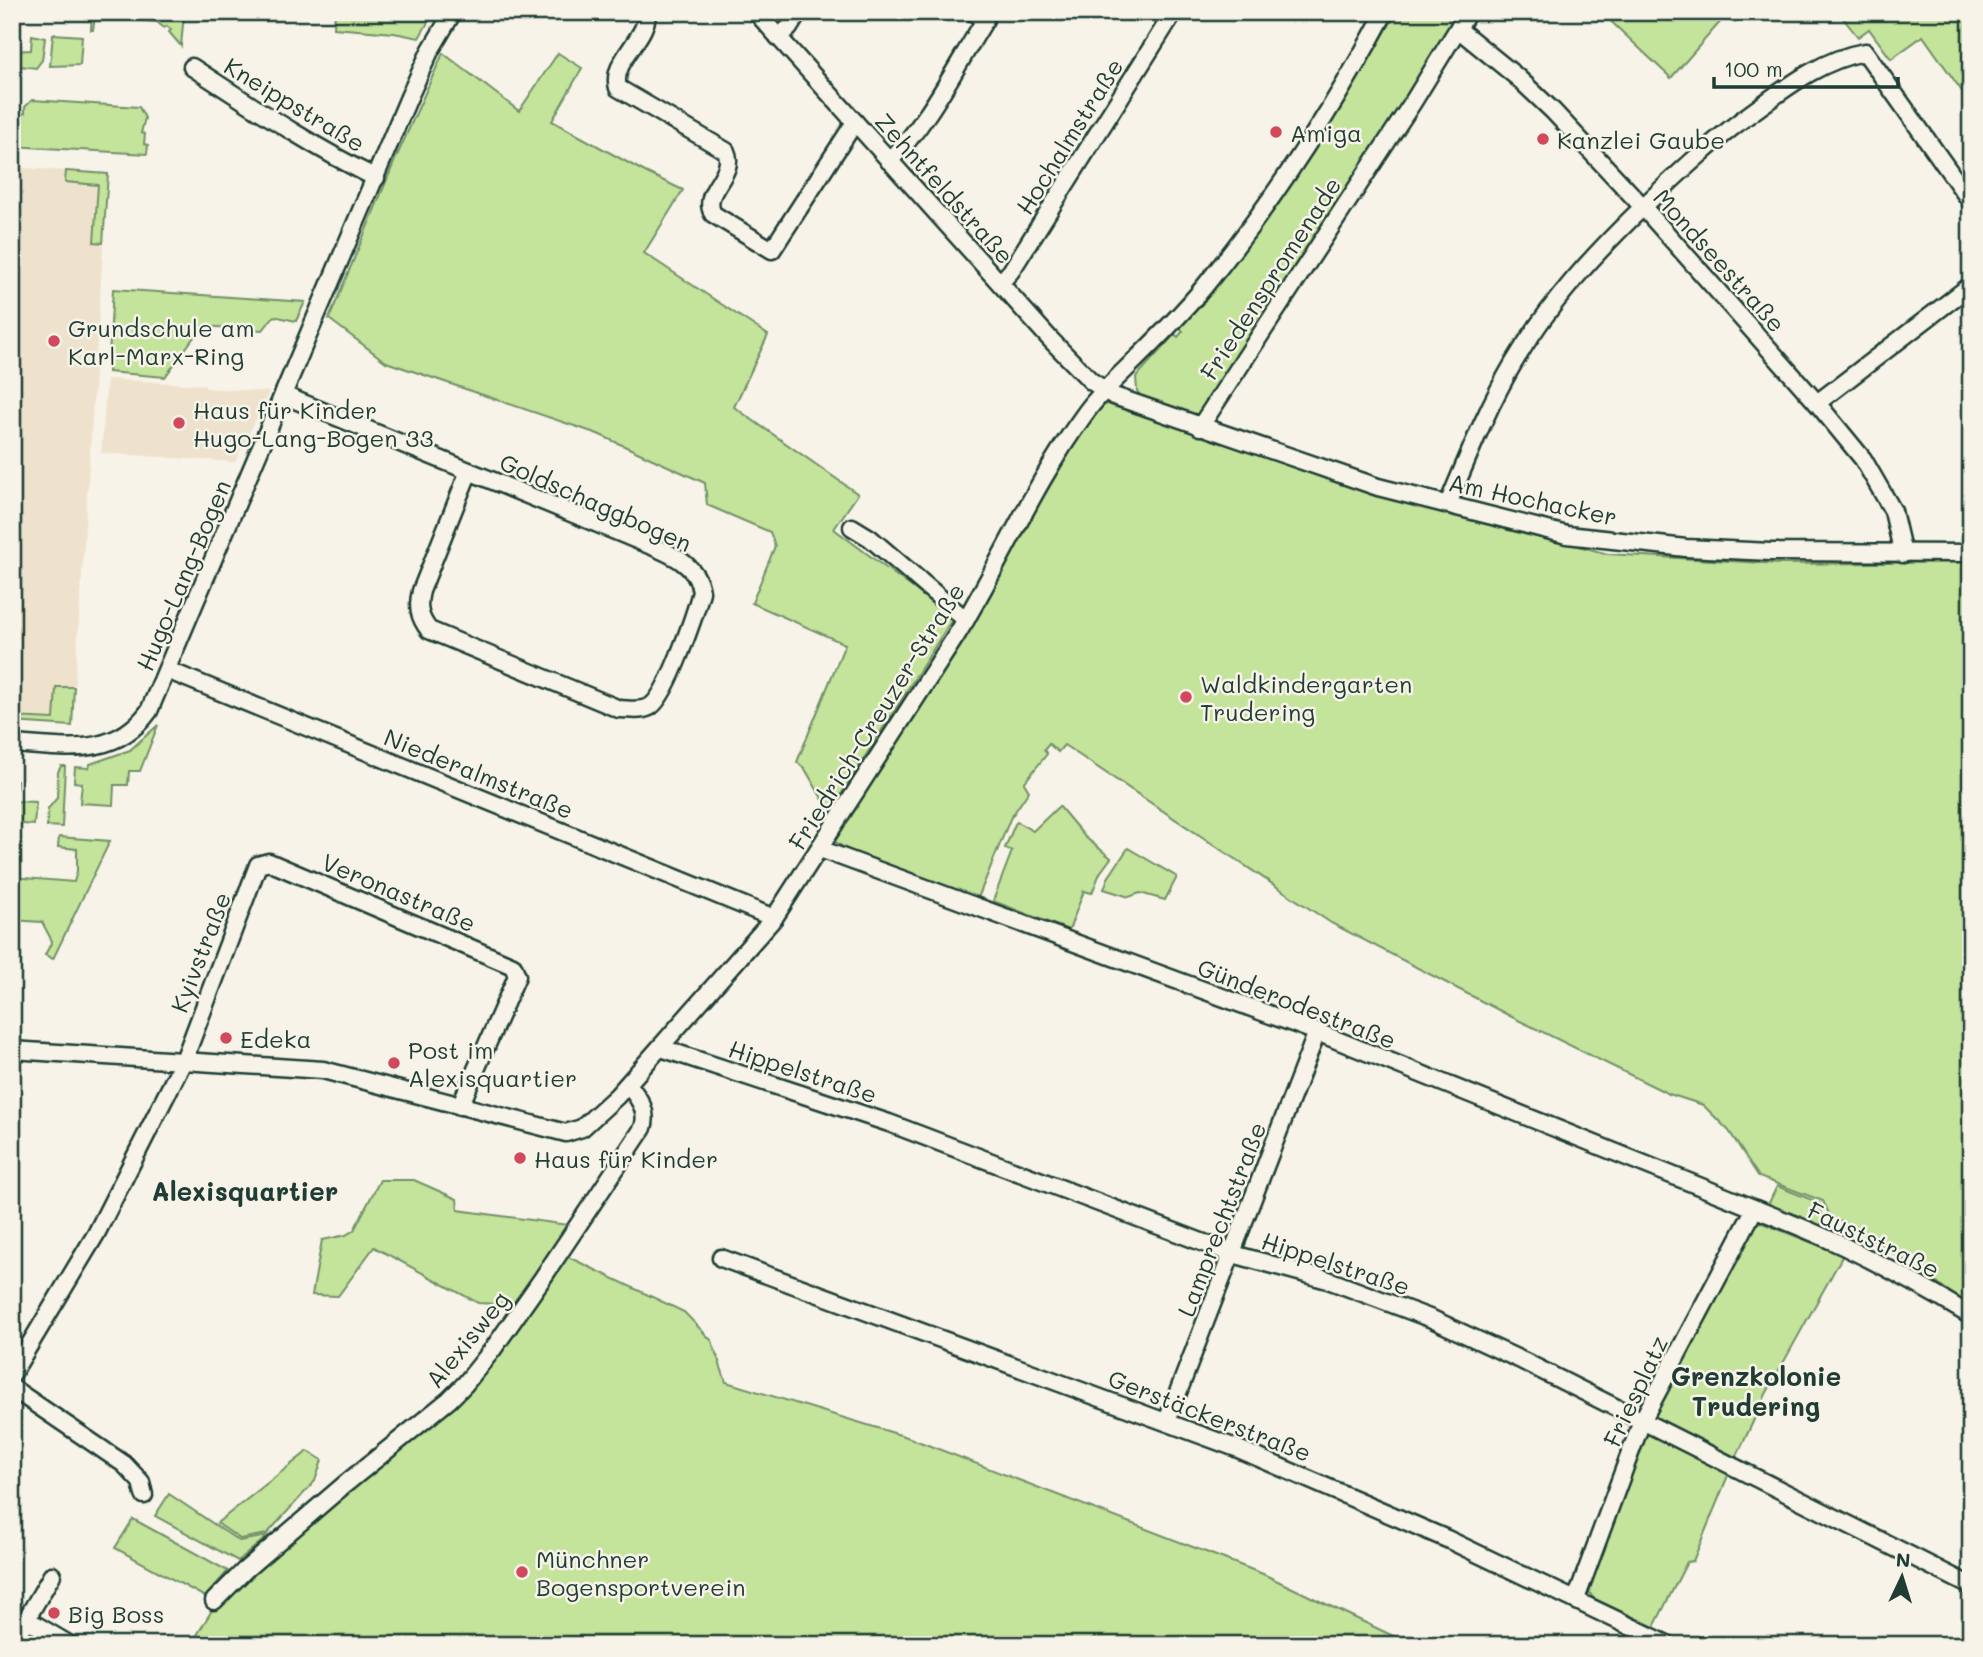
<svg xmlns="http://www.w3.org/2000/svg" width="1983" height="1657" viewBox="0 0 1983 1657" font-family="Mali,sans-serif">
	<style>
		.built { fill: #eee2cc }
		.green { fill: #c4e39b; stroke: #729068; stroke-width: 2 }
		.lines { fill: none; stroke-linecap: round; stroke-linejoin: round }
		.minor-casing { stroke: #1f3d34; stroke-width: 21 }
		.minor { stroke: #f7f3e8; stroke-width: 16 }
		.poi-dot { fill: #d1495b; stroke: #f7f3e8; stroke-width: 2.5 }
		.labels { text-anchor: middle; dominant-baseline: central; stroke-width: 5; stroke-linejoin: round; paint-order: stroke }
		.street-label { font-size: 24px; fill: #1f3d34; stroke: #f7f3e8 }
		.poi-label { font-size: 24px; fill: #1f3d34; stroke: #f7f3e8; text-anchor: start }
		.neighbourhood-label { font-size: 26px; font-weight: bold; fill: #1f3d34; stroke: #f7f3e8 }
	</style>
	<rect width="100%" height="100%" fill="#f7f3e8"/>
	<filter id="ink" filterUnits="userSpaceOnUse"><feTurbulence type="fractalNoise" baseFrequency=".0143" numOctaves="2"/><feDisplacementMap in="SourceGraphic" scale="14" xChannelSelector="R" yChannelSelector="G"/><feConvolveMatrix kernelMatrix="1 2 1 2 8 2 1 2 1" color-interpolation-filters="sRGB"/></filter>
	<g filter="url(#ink)">
		<g class="built">
			<polygon points="12,167 108,174 72,726 12,722"/>
			<polygon points="107,379 204,385 206,388 269,392 235,462 101,453"/>
		</g>
		<g class="green">
			<polygon points="92,12 194,12 194,14 184,14 181,46 169,32 171,30 167,26 164,28 157,22 95,17 93,30 91,30"/>
			<polygon points="335,12 434,12 419,38 394,33 334,28"/>
			<path d="M1397 12H1463L1199 417 1142 398 1137 391 1136 377 1175 334 1178 337 1183 331 1180 328C1266 232 1332 123 1397 12Z"/>
			<polygon points="1601,12 1729,12 1671,78"/>
			<polygon points="1838,12 1971,12 1971,104 1923,36 1891,59 1869,29 1858,37"/>
			<polygon points="53,34 82,36 80,65 50,66"/>
			<polygon points="32,35 45,38 42,60 36,68 12,65 12,51 31,50"/>
			<polygon points="443,53 519,111 558,53 582,68 552,121 645,172 683,190 644,253 768,335 734,407 858,494 834,529 953,618 830,812 805,769 797,762 845,644 752,603 775,546 770,532 707,505 705,483 598,434 386,362 329,319 395,160"/>
			<polygon points="32,100 139,107 145,118 141,133 145,134 144,144 148,145 147,154 12,146 12,116 25,113 25,107"/>
			<polygon points="66,171 108,174 103,243 94,242 98,185 65,182"/>
			<polygon points="113,289 305,302 296,321 274,316 263,330 202,326 165,377 108,372"/>
			<path d="M1108 404 1377 495 1446 510 1608 554 1781 564 1971 562V1306L1867 1236 1830 1216 1823 1201 1759 1177 1729 1131 1703 1105 1669 1094 1512 1017 1331 923 1064 745 1058 752 1049 744 1044 750 1047 754 1024 783 1029 791 1010 819 978 898C936 883 869 866 834 841L963 641 1030 519 1076 442 1102 406Z"/>
			<polygon points="56,687 74,687 72,726 12,722 12,717 54,719"/>
			<polygon points="158,725 140,771 129,771 128,785 114,785 113,805 80,803 82,783 74,782 75,767 89,768 90,764 130,750"/>
			<polygon points="61,766 65,766 62,827 47,826 48,809 57,798 58,772"/>
			<polygon points="12,781 17,781 16,801 36,802 34,825 12,823"/>
			<polygon points="1059,806 1085,837 1111,858 1100,873 1092,893 1084,891 1069,930 993,901 1012,851 1005,848 1015,824 1017,822 1033,831"/>
			<polygon points="59,837 110,841 53,959 45,955 52,941 42,922 12,920 12,877 74,882 77,871 77,849 58,847"/>
			<polygon points="1128,848 1177,877 1165,900 1140,893 1129,897 1104,889 1108,878"/>
			<polygon points="380,1180 414,1180 457,1199 458,1210 568,1225 516,1305 478,1303 374,1247 338,1296 312,1295 322,1240 346,1235 354,1230"/>
			<polygon points="1777,1186 1820,1203 1823,1219 1820,1226 1768,1205"/>
			<polygon points="1757,1221 1843,1255 1766,1394 1729,1473 1693,1561 1687,1562 1654,1627 1593,1598 1587,1588 1656,1411"/>
			<polygon points="564,1255 684,1312 712,1341 726,1382 907,1437 1263,1574 1412,1645 191,1645 215,1605 248,1572 419,1432"/>
			<polygon points="308,1451 322,1460 315,1481 267,1534 240,1539 217,1523"/>
			<polygon points="169,1494 239,1541 268,1536 238,1561 155,1516"/>
			<polygon points="133,1519 228,1571 205,1597 115,1548"/>
		</g>
		<g class="lines">
			<defs>
				<g id="minor">
					<path d="M647 12C648 39 610 61 618 88L726 151C737 175 700 191 713 214L772 250 855 122"/>
					<polyline points="756,12 1050,339 1091,381 1114,396 1378,487 1567,535 1686,548 1771,552 1971,553"/>
					<polyline points="1458,29 1517,77 1553,111 1643,207 1817,403 1863,459 1893,511 1903,554"/>
					<polyline points="778,37 789,28 799,12"/>
					<path d="M192 67C252 106 311 146 376 178"/>
					<path d="M889 161C928 124 956 66 985 20L973 12"/>
					<polyline points="1000,283 1011,271 1174,12"/>
					<path d="M283 395 625 535C653 548 697 557 701 592 695 614 668 694 651 706 642 712 629 709 619 709L429 630C419 617 417 607 421 591L469 471"/>
					<polyline points="1817,403 1971,285"/>
					<polyline points="1200,427 1413,102 1468,12"/>
					<path d="M1448 504C1468 457 1487 408 1513 364 1548 304 1595 253 1645 205 1681 171 1717 137 1758 108 1791 84 1824 59 1865 52L1971 202"/>
					<polyline points="852,527 870,538 966,620"/>
					<polyline points="167,670 774,918"/>
					<path d="M12 744C64 747 114 759 149 711L409 97 430 51 453 12"/>
					<path d="M820 849 1317 1032 1798 1226C1859 1251 1915 1282 1971 1316"/>
					<polyline points="661,1048 889,1123 1233,1254 1328,1280 1432,1319 1523,1361 1971,1586"/>
					<path d="M12 1050 323 1070 566 1133 582 1128 617 1096 774 918 956 636C1001 563 1033 485 1084 415 1096 397 1112 383 1127 368 1154 342 1180 316 1204 287 1273 202 1333 109 1385 12"/>
					<polyline points="721,1258 1236,1448 1447,1539 1669,1645"/>
					<polyline points="12,1374 96,1234 184,1060 258,865 269,862 513,966 517,976 460,1106"/>
					<polyline points="12,1388 124,1464 141,1482 144,1495"/>
					<polyline points="1167,1421 1317,1032"/>
					<polyline points="1576,1599 1642,1421 1754,1210"/>
					<path d="M214 1601 245 1570 344 1485 449 1400 465 1384 493 1349 542 1279 643 1128C649 1110 638 1098 628 1084"/>
					<polyline points="26,1619 70,1645"/>
					<polyline points="12,1644 52,1575"/>
				</g>
			</defs>
			<use href="#minor" class="minor-casing"/>
			<use href="#minor" class="minor"/>
		</g>
	</g>
	<g class="poi-dot">
		<circle cx="1276" cy="132" r="7"/>
		<circle cx="1543" cy="139" r="7"/>
		<circle cx="54" cy="341" r="7"/>
		<circle cx="179" cy="423" r="7"/>
		<circle cx="1186" cy="697" r="7"/>
		<circle cx="226" cy="1038" r="7"/>
		<circle cx="394" cy="1063" r="7"/>
		<circle cx="520" cy="1158" r="7"/>
		<circle cx="522" cy="1572" r="7"/>
		<circle cx="54" cy="1613" r="7"/>
	</g>
	<g class="labels">
		<g class="street-label">
			<text transform="translate(295 104) rotate(31)">Kneippstraße</text>
			<text transform="translate(1069 136) rotate(-58)">Hochalmstraße</text>
			<text transform="translate(945 188) rotate(48)">Zehntfeldstraße</text>
			<text transform="translate(1720 260) rotate(48)">Mondseestraße</text>
			<text transform="translate(1270 278) rotate(-57)">Friedenspromenade</text>
			<text transform="translate(1533 499) rotate(12)">Am Hochacker</text>
			<text transform="translate(596 502) rotate(24)">Goldschaggbogen</text>
			<text transform="translate(183 575) rotate(-67)">Hugo-Lang-Bogen</text>
			<text transform="translate(876 716) rotate(-58)">Friedrich-Creuzer-Straße</text>
			<text transform="translate(479 773) rotate(22)">Niederalmstraße</text>
			<text transform="translate(399 892) rotate(23)">Veronastraße</text>
			<text transform="translate(200 952) rotate(-69)">Kyivstraße</text>
			<text transform="translate(1297 1003) rotate(21)">Günderodestraße</text>
			<text transform="translate(803 1071) rotate(18)">Hippelstraße</text>
			<text transform="translate(1221 1219) rotate(-69)">Lamprechtstraße</text>
			<text transform="translate(1874 1239) rotate(26)">Fauststraße</text>
			<text transform="translate(1336 1263) rotate(18)">Hippelstraße</text>
			<text transform="translate(467 1339) rotate(-51)">Alexisweg</text>
			<text transform="translate(1635 1391) rotate(-65)">Friesplatz</text>
			<text transform="translate(1210 1415) rotate(21)">Gerstäckerstraße</text>
		</g>
		<g class="poi-label">
			<text x="1290" y="132">Amiga</text>
			<text x="1557" y="139">Kanzlei Gaube</text>
			<text x="68" y="327">Grundschule am<tspan x="68" dy="28">Karl-Marx-Ring</tspan></text>
			<text x="193" y="409">Haus für Kinder<tspan x="193" dy="28">Hugo-Lang-Bogen 33</tspan></text>
			<text x="1200" y="683">Waldkindergarten<tspan x="1200" dy="28">Trudering</tspan></text>
			<text x="240" y="1038">Edeka</text>
			<text x="408" y="1049">Post im<tspan x="408" dy="28">Alexisquartier</tspan></text>
			<text x="534" y="1158">Haus für Kinder</text>
			<text x="536" y="1558">Münchner<tspan x="536" dy="28">Bogensportverein</tspan></text>
			<text x="68" y="1613">Big Boss</text>
		</g>
		<g class="neighbourhood-label">
			<text x="245" y="1191">Alexisquartier</text>
			<text x="1756" y="1376">Grenzkolonie<tspan x="1756" dy="30">Trudering</tspan></text>
		</g>
	</g>
	<rect width="1983" height="1657" fill="none" stroke="#f7f3e8" stroke-width="42"/>
	<rect x="21" y="21" width="1941" height="1615" fill="none" stroke="#1f3d34" stroke-width="2.5" filter="url(#ink)"/>
	<g transform="translate(1902 1577) rotate(4)" stroke="#f7f3e8" stroke-width="5" paint-order="stroke">
	<path d="M0-5L12 26L0 18L-12 26Z" fill="#1f3d34"/>
	<text y="-10" font-size="19" font-weight="bold" text-anchor="middle" fill="#1f3d34">N</text>
	</g>
	<path d="M1714 77v10h184v-10" fill="none" stroke="#1f3d34" stroke-width="3.5"/>
	<text x="1724" y="77" font-size="21" fill="#1f3d34" stroke="#f7f3e8" stroke-width="5" paint-order="stroke">100 m</text>
</svg>
